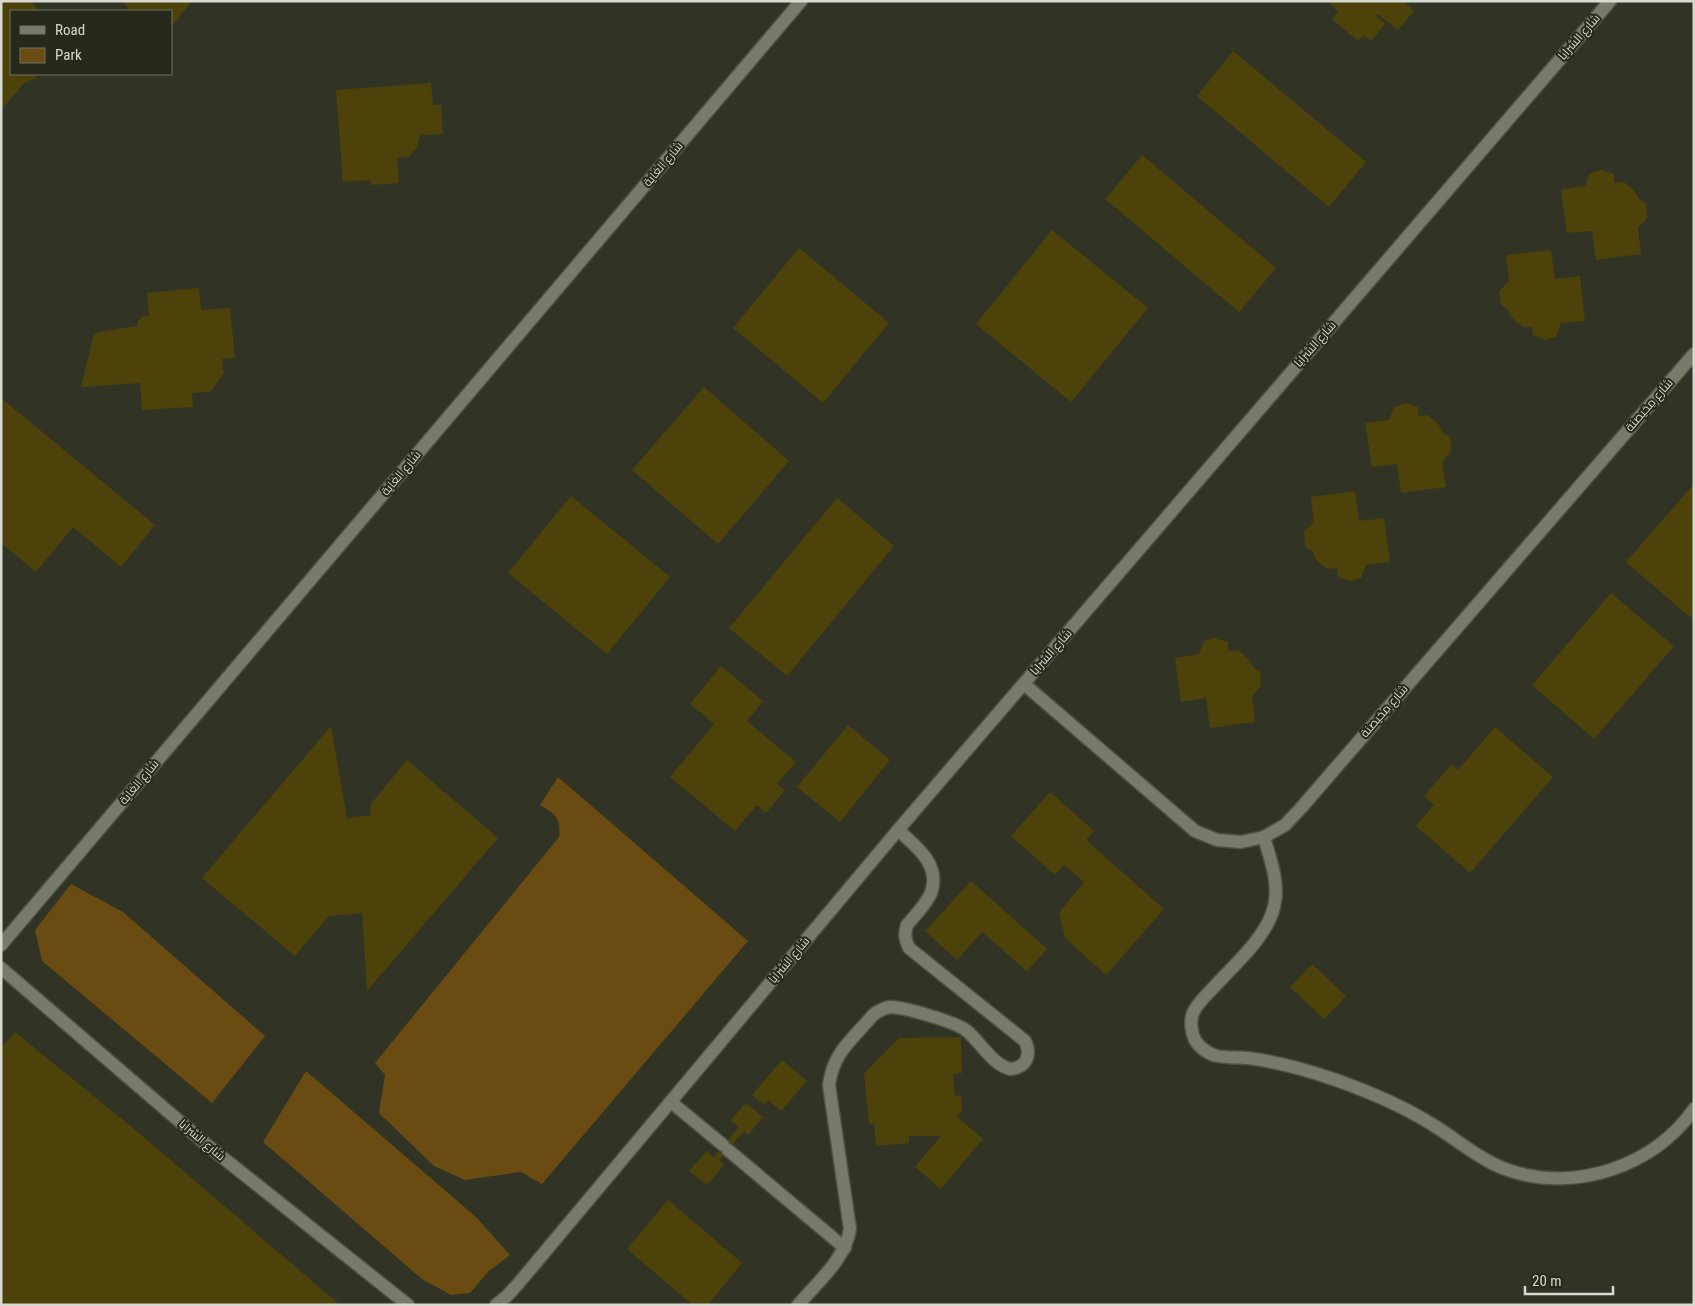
<svg xmlns="http://www.w3.org/2000/svg" width="1695" height="1306" viewBox="0 0 1695 1306" font-family="'Roboto Condensed',Cairo,sans-serif">
	<style>
		.green { fill: #6a4b12 }
		.building { fill: #4d4209 }
		.lines { fill: none; stroke-linecap: round; stroke-linejoin: round }
		.minor-casing { stroke: #4e5145; stroke-width: 15 }
		.minor { stroke: #787b6a; stroke-width: 12 }
		.labels { text-anchor: middle; dominant-baseline: central; stroke-width: 4; stroke-linejoin: round; paint-order: stroke }
		.street-label { font-size: 12px; fill: #d8dad1; stroke: #272a1b }
	</style>
	<rect width="100%" height="100%" fill="#313425"/>
	<g class="green">
		<path d="M558 777 748 941 542 1184 521 1172 465 1180 434 1166 379 1113 385 1075 375 1063 559 837C561 817 556 815 540 805Z"/>
		<polygon points="71,884 123,912 265,1036 212,1103 42,961 35,930"/>
		<polygon points="306,1071 476,1217 510,1255 489,1271 470,1293 451,1295 422,1279 263,1142"/>
	</g>
	<g class="building">
		<polygon points="1,1 29,1 41,11 11,11 11,74 39,74 34,79 25,82 1,110"/>
		<polygon points="122,1 192,1 171,27 171,11 131,11"/>
		<polygon points="1327,1 1408,1 1406,3 1414,11 1398,30 1378,14 1376,16 1385,24 1371,41 1364,35 1358,41 1332,19 1338,11"/>
		<polygon points="1233,51 1366,162 1329,207 1197,96"/>
		<polygon points="431,83 433,105 441,105 443,134 420,135 417,147 409,157 397,158 399,183 371,185 370,180 343,182 336,90"/>
		<polygon points="1142,155 1276,268 1239,312 1105,199"/>
		<polygon points="1601,170 1614,174 1614,183 1624,182 1635,192 1639,199 1646,204 1647,218 1638,228 1641,254 1596,260 1592,231 1567,233 1561,190 1585,186 1590,173"/>
		<polygon points="1052,230 1148,308 1071,402 976,324"/>
		<polygon points="799,248 889,323 823,403 733,328"/>
		<polygon points="1551,250 1555,279 1580,276 1585,321 1561,323 1556,337 1545,340 1533,335 1532,327 1523,327 1512,318 1508,310 1501,305 1499,291 1509,281 1506,255"/>
		<polygon points="199,288 201,310 230,308 235,358 222,359 224,373 210,392 192,393 193,407 142,410 140,383 81,387 94,333 137,326 138,321 144,316 149,315 147,293"/>
		<polygon points="704,387 789,461 718,544 632,470"/>
		<polygon points="1,398 155,525 121,567 73,527 36,572 1,543"/>
		<polygon points="1405,403 1418,407 1418,416 1428,415 1439,425 1443,433 1450,437 1451,451 1442,462 1446,487 1401,493 1397,464 1372,467 1365,423 1389,420 1394,407"/>
		<polygon points="1694,484 1694,614 1691,618 1626,562"/>
		<polygon points="1355,491 1359,521 1384,518 1390,562 1366,565 1361,578 1350,581 1338,577 1337,568 1327,569 1316,560 1313,551 1305,547 1304,532 1314,522 1311,497"/>
		<polygon points="571,496 670,577 607,654 508,573"/>
		<polygon points="837,498 894,546 787,676 729,628"/>
		<polygon points="1611,593 1674,646 1594,739 1532,685"/>
		<polygon points="1215,638 1228,642 1228,651 1238,650 1249,660 1253,667 1260,671 1261,686 1252,696 1255,722 1210,728 1206,698 1181,702 1175,658 1199,654 1204,641"/>
		<polygon points="721,666 763,701 747,721 796,762 777,784 785,790 766,813 757,805 735,831 670,777 714,724 690,704"/>
		<polygon points="848,725 890,760 840,822 797,787"/>
		<polygon points="331,726 347,818 371,815 370,805 407,760 498,838 367,991 362,913 329,916 295,956 202,878"/>
		<polygon points="1495,727 1553,777 1470,873 1416,826 1434,805 1424,796 1452,764 1458,770"/>
		<polygon points="1050,792 1094,831 1086,840 1164,909 1106,975 1065,938 1059,913 1084,882 1064,865 1055,875 1011,836"/>
		<polygon points="971,881 1047,949 1027,971 982,932 957,960 925,931"/>
		<polygon points="1312,964 1346,996 1324,1019 1290,987"/>
		<polygon points="15,1032 139,1133 340,1305 1,1305 1,1048"/>
		<polygon points="961,1037 962,1073 953,1074 955,1096 961,1095 962,1110 957,1117 983,1139 941,1189 915,1167 941,1136 909,1136 909,1143 876,1146 874,1123 869,1124 864,1074 899,1038"/>
		<polygon points="782,1060 807,1081 781,1111 768,1100 764,1105 752,1095"/>
		<polygon points="746,1103 763,1117 748,1135 744,1131 719,1160 724,1165 707,1185 689,1171 707,1151 714,1157 739,1127 731,1120"/>
		<polygon points="668,1200 742,1263 708,1305 693,1305 627,1249"/>
	</g>
	<g class="lines">
		<defs>
			<g id="minor">
				<polyline points="1024,684 1195,831 1217,840 1241,842 1264,837 1285,825 1301,808 1694,354"/>
				<path d="M1264 837C1270 859 1280 883 1274 907 1267 937 1233 966 1213 988 1206 996 1197 1003 1193 1013 1190 1021 1191 1032 1195 1040 1199 1047 1208 1054 1217 1056 1227 1058 1238 1057 1248 1058 1279 1062 1307 1070 1336 1080 1370 1092 1403 1106 1433 1125 1458 1140 1482 1162 1511 1171 1577 1192 1654 1166 1694 1109"/>
				<polyline points="1,945 801,1"/>
				<polyline points="1,968 207,1145 408,1305"/>
				<polyline points="671,1102 723,1145"/>
				<polyline points="728,1150 845,1248"/>
				<polyline points="496,1305 507,1296 518,1284 898,830 1610,1"/>
				<path d="M798 1305C817 1283 846 1258 850 1229L829 1085C833 1052 853 1039 873 1015 878 1011 884 1008 890 1007 904 1007 956 1022 967 1031 981 1043 992 1064 1010 1069 1026 1068 1032 1055 1025 1041L909 948C905 939 904 934 907 925 915 915 926 905 931 893 941 865 917 847 898 830"/>
			</g>
		</defs>
		<use href="#minor" class="minor-casing"/>
		<use href="#minor" class="minor"/>
	</g>
	<g class="labels">
		<g class="street-label">
			<text transform="translate(1579 37) rotate(-49)">شارع السَّرايا</text>
			<text transform="translate(663 164) rotate(-50)">شارع الغاية</text>
			<text transform="translate(1315 344) rotate(-49)">شارع السَّرايا</text>
			<text transform="translate(1649 405) rotate(-49)">شارع مِحَيصنة</text>
			<text transform="translate(401 473) rotate(-50)">شارع الغاية</text>
			<text transform="translate(1051 652) rotate(-49)">شارع السَّرايا</text>
			<text transform="translate(1384 711) rotate(-49)">شارع مِحَيصنة</text>
			<text transform="translate(139 782) rotate(-50)">شارع الغاية</text>
			<text transform="translate(789 960) rotate(-50)">شارع السَّرايا</text>
			<text transform="translate(202 1140) rotate(40)">شارع السَّرايا</text>
		</g>
	</g>
	<rect width="1695" height="1306" fill="none" stroke="#d8dad1" stroke-width="5"/>
	<rect x="10" y="10" width="162" height="65" fill="#272a1b" stroke="#6e7064"/>
	<rect x="20" y="26" width="25" height="8" fill="#787b6a" stroke="#6e7064"/>
	<text x="55" y="35" font-size="15" fill="#d8dad1">Road</text>
	<rect x="20" y="48" width="25" height="15" fill="#6a4b12" stroke="#6e7064"/>
	<text x="55" y="60" font-size="15" fill="#d8dad1">Park</text>
	<path d="M1525 1286v8h88v-8" fill="none" stroke="#d8dad1" stroke-width="2.5"/>
	<text x="1532" y="1286" font-size="15" fill="#d8dad1" stroke="#272a1b" stroke-width="4" paint-order="stroke">20 m</text>
</svg>
